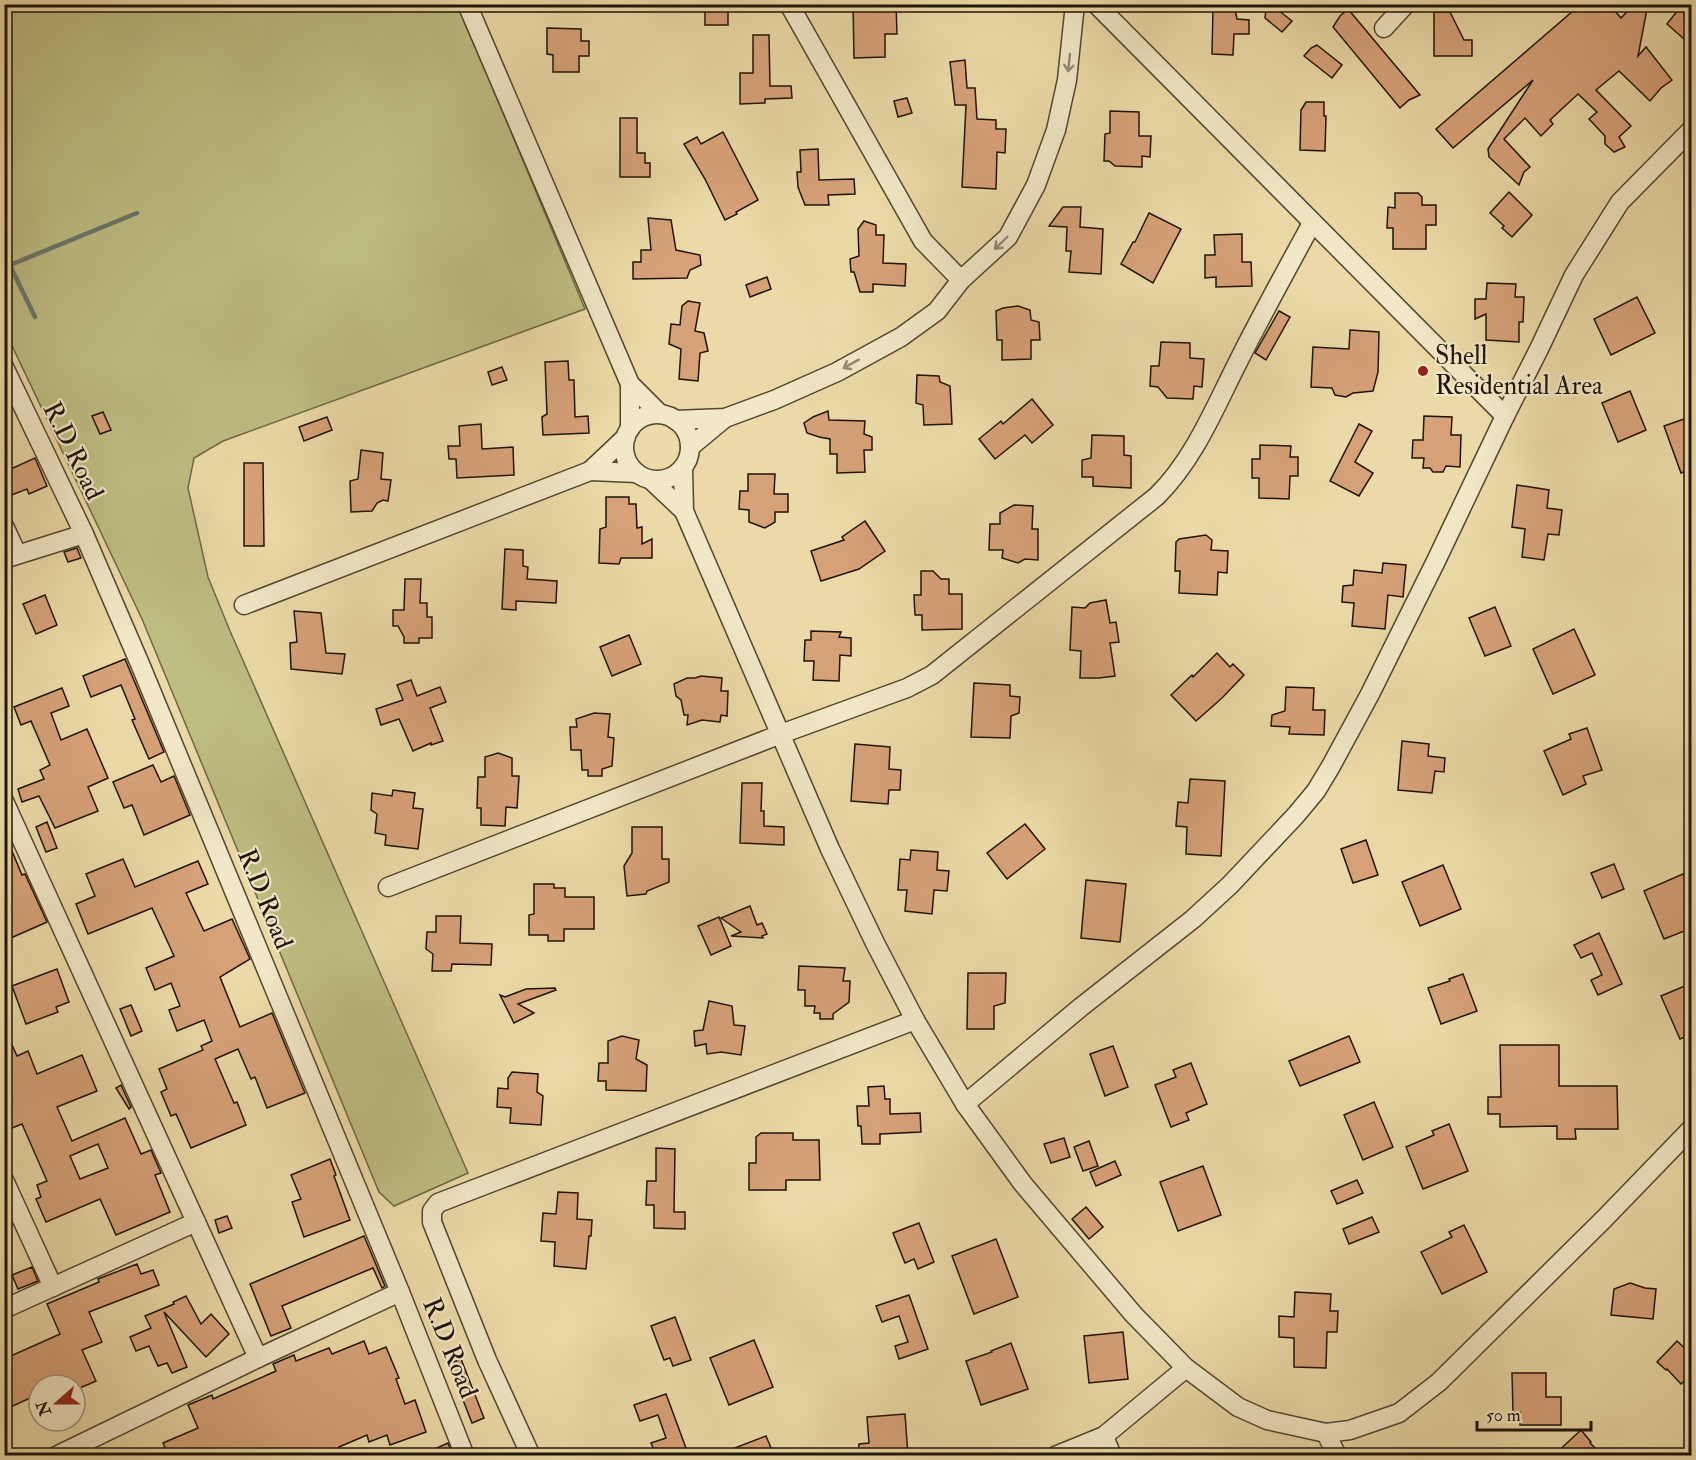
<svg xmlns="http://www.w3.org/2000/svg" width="1696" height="1460" viewBox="0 0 1696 1460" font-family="'IM FELL Double Pica',serif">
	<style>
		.green { fill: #bebd82; stroke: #6e6846; stroke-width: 1.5 }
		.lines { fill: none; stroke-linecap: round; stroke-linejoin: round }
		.stream { stroke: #68786c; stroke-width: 4.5 }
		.building { fill: #d7a178; stroke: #1f1409; stroke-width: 1.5; fill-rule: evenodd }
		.minor-casing { stroke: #524630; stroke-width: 21 }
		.minor { stroke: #f2e7c6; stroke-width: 18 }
		.oneway { stroke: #938871 }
		.poi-dot { fill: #8f2418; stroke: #f2e7c6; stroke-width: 2 }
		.labels { text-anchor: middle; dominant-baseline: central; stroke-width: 4.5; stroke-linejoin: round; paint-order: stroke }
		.poi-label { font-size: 26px; fill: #1f1409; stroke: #f2e7c6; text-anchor: start }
		.street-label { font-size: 26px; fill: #1f1409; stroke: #f2e7c6 }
	</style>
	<rect width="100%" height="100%" fill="#ebdaa7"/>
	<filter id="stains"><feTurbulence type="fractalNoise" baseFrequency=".00333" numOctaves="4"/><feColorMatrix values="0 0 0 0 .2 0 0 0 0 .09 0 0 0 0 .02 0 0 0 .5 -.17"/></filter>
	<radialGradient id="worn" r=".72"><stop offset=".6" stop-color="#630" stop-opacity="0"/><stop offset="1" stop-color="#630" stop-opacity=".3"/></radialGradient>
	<polygon class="green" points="5,5 458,5 585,309 223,441 194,458 188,488 208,577 230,631 468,1173 394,1206 379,1192 142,619 5,331"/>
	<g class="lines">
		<g class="stream">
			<polyline points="4,253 35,317"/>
			<polyline points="10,265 137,213"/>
		</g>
	</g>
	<g class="building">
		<rect x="705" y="4" width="23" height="21"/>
		<polygon points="853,4 896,4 897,34 885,34 885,57 854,58"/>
		<polygon points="1581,4 1609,4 1621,18 1634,4 1643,4 1647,9 1638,56 1646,47 1672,80 1661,88 1650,101 1619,71 1596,90 1631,126 1619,137 1625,147 1614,152 1605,144 1605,136 1589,119 1597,112 1578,94 1550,120 1553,124 1541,136 1525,118 1504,139 1530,167 1524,172 1519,185 1489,157 1488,149 1533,80 1453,148 1436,129"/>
		<polygon points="1688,4 1692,4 1692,46 1667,24 1678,10"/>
		<polygon points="1273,6 1292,21 1282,32 1265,18 1266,10"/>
		<polygon points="1213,8 1235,9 1237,19 1249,20 1249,34 1234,34 1233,55 1212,54"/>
		<polygon points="1348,9 1420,95 1409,100 1400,108 1333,27 1340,16"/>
		<polygon points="1434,12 1450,12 1464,40 1472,40 1472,56 1434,56"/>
		<polygon points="547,28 581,29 581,41 589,41 589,56 579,56 579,72 553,72 553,55 547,54"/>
		<polygon points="753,35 769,35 770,86 791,86 792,98 765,99 765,103 740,104 740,73 753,73"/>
		<polygon points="1317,45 1342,65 1332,78 1304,56 1311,48"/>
		<polygon points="965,60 967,88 975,88 977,119 996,120 996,129 1006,129 1005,153 997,152 996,189 962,187 966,105 955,105 950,62"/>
		<polygon points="907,98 912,113 898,117 894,101"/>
		<polygon points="1306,102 1324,102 1324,116 1326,116 1325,151 1300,150 1301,110"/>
		<polygon points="1110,111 1139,112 1139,136 1151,136 1150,157 1142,156 1142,167 1115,166 1109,161 1104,161 1105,134 1110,133"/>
		<polygon points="620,118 637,118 637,153 645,153 645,163 650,163 650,177 620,177"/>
		<polygon points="723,132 758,200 736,212 737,214 725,220 705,179 684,144 697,137 701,144"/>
		<polygon points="818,149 819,180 854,179 855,194 828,195 829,205 805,205 798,187 797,172 801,172 800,150"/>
		<polygon points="1509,192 1532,215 1512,237 1502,228 1504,226 1490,213"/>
		<polygon points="1395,193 1418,193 1422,197 1422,205 1436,205 1436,225 1426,225 1426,249 1393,249 1393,228 1387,228 1388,207 1395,208"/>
		<polygon points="1063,207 1081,207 1080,227 1103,229 1101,274 1069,272 1071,251 1066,251 1067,227 1049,226"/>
		<polygon points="1149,213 1181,229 1153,283 1121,264 1133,242 1135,242"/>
		<polygon points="648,218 671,220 676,250 700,255 701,265 690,270 687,278 633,279 633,262 641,262 641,250 651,250"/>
		<polygon points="864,221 876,225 876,235 884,235 883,263 906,264 905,286 873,284 873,292 860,292 854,272 851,272 850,259 859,256 858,229"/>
		<polygon points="1242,234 1242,262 1251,262 1252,286 1216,287 1216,277 1205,278 1205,255 1215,255 1214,235"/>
		<polygon points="767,277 771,289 750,297 746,285"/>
		<polygon points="1487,283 1516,284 1515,297 1524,297 1523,322 1519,322 1519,342 1486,340 1486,314 1475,319 1475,299 1486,299"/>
		<polygon points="1637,297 1655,333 1611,355 1594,319"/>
		<polygon points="688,301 700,303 695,331 704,333 708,351 700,353 698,381 679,379 681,349 669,344 671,324 680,325 682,306"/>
		<polygon points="1018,306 1030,310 1031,320 1039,322 1040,340 1031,340 1031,359 1002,360 1002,340 997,340 996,311 1003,308"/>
		<polygon points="1279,311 1290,317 1266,360 1255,353"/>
		<polygon points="1350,330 1379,332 1378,372 1373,391 1353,393 1346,397 1335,395 1332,388 1311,387 1313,347 1349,349"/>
		<polygon points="1161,342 1190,343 1190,358 1204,359 1202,387 1194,386 1193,399 1167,398 1158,387 1150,386 1151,366 1159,366"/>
		<polygon points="568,361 569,380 574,380 575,417 588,416 589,433 543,435 542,417 547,414 545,362"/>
		<polygon points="502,367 507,380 492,385 488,372"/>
		<polygon points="917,375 939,376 940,382 950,386 952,424 924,425 923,405 916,403"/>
		<polygon points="1630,391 1646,430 1618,442 1602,403"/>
		<polygon points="1032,399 1053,425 1032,443 1025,435 995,459 979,439 1001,421 1003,424"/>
		<polygon points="828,411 829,420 865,421 864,434 872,437 872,450 864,450 865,472 837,473 837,454 830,454 830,439 819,437 807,433 804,423 813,417"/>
		<polygon points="103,412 111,430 100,434 92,416"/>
		<polygon points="1424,416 1452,417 1451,435 1461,435 1460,467 1446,466 1443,472 1433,472 1430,468 1423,468 1424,458 1412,458 1413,440 1423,440"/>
		<polygon points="327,417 332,430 304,441 299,427"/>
		<polygon points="1687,418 1692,429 1692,469 1681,473 1664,426"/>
		<polygon points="481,424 482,449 513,447 514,475 457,478 456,459 449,459 448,446 460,446 459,426"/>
		<polygon points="1359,424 1372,431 1355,462 1373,473 1359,496 1330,481"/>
		<polygon points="1092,435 1124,436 1124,455 1131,456 1131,488 1093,486 1093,477 1082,477 1082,460 1091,458"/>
		<polygon points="1260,445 1291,446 1290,457 1298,457 1298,476 1290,476 1289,499 1259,498 1259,478 1252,478 1252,459 1260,459"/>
		<polygon points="361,450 383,453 381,479 391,480 388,501 383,500 377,503 372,511 351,512 350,481 358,479"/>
		<polygon points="35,458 47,486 29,494 27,489 4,498 4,472"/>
		<polygon points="244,463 263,463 264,546 244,546"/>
		<polygon points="748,474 775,474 774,494 788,494 788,512 775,512 775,522 765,528 749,522 749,510 739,509 740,491 748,491"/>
		<polygon points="1517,485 1549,490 1547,508 1562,510 1559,535 1548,534 1544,560 1522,557 1525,529 1512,527"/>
		<polygon points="606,497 629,497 629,504 636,504 637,528 642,527 642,544 652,539 652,558 621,558 619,564 599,563 600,529 606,527"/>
		<polygon points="1014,505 1033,506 1032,529 1038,529 1038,560 1025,559 1018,563 1002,558 1003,550 989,550 990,524 1000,524 1000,513"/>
		<polygon points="865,521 885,551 859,569 821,581 811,551 844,540 842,537"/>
		<polygon points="1206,535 1212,540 1211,550 1228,551 1227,573 1218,572 1217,595 1179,593 1180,571 1175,571 1176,542 1179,539"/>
		<polygon points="77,548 81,558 68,562 64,552"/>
		<polygon points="505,549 523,550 523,566 528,567 527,579 557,581 556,603 516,601 516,610 502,609"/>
		<polygon points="1383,563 1406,565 1403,597 1388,595 1385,629 1352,626 1354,603 1342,602 1343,586 1353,585 1354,570 1382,573"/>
		<polygon points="921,571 933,571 941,579 949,579 949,594 962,594 962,629 922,630 922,615 915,615 914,595 921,595"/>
		<polygon points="405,579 421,579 420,603 427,603 427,617 432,617 432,638 419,638 419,643 404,643 404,637 398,626 393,626 393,610 404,610"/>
		<polygon points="45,595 57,625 36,634 23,604"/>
		<polygon points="1106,600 1110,623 1116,622 1119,642 1110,643 1115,676 1099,678 1080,678 1081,651 1070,650 1072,607 1085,608 1090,603"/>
		<polygon points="1495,607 1511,646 1485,656 1469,618"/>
		<polygon points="294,611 321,613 326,653 345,654 342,674 291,669 290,643 297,642"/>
		<polygon points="1574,629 1595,675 1553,694 1533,649"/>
		<polygon points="811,631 841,632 839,637 851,638 851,656 840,655 839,681 813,680 814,661 804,661 805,640 811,640"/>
		<polygon points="629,635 641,664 612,676 600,647"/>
		<polygon points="1217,653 1230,667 1233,664 1244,675 1222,698 1196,721 1171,695 1192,675 1193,677"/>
		<polygon points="125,659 164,752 149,759 132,720 135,719 121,685 91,697 83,676"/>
		<polygon points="701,676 722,678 721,691 728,691 727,716 721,715 720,722 702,720 687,725 688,715 684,715 681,700 676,696 674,684 687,678 695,678"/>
		<polygon points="411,680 417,696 440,687 446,702 430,708 443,741 431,745 431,743 413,751 399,719 381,725 376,709 403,700 397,685"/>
		<polygon points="974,683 1010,685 1010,696 1020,697 1019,713 1011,716 1010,738 971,737"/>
		<polygon points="1286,687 1314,688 1313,710 1325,710 1324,735 1289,734 1290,727 1271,726 1272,715 1285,711"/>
		<polygon points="62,688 69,706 51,713 61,740 87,729 108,778 88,787 98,811 55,828 39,796 22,802 18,789 44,779 40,770 50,765 31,721 21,725 14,707"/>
		<polygon points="594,713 610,714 608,737 614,738 612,766 602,769 602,776 588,776 588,770 582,770 581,750 571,750 570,727 577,727 576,719"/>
		<polygon points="1587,728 1602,770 1583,776 1586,784 1563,795 1544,751 1571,739 1569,734"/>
		<polygon points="1402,741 1429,744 1428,756 1445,758 1444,772 1435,771 1432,793 1398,790"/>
		<polygon points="855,744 890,747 889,769 901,770 900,790 889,790 888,804 851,801"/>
		<polygon points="498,753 512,758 512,776 519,776 517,808 506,807 505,826 481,825 481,808 477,808 478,777 485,777 485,757"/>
		<polygon points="153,765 161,782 174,776 190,815 144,835 132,805 124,808 113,782"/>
		<polygon points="1190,779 1225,781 1221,856 1186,854 1187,827 1176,826 1178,802 1188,803"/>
		<polygon points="742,783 762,783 761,811 764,811 764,826 784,827 784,845 740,843"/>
		<polygon points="393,790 415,793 413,808 423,809 418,849 385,845 386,835 375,833 377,814 371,810 372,793 392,796"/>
		<polygon points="47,822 57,848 46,852 36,827"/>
		<polygon points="1025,824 1045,849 1007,879 987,853"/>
		<polygon points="632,827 662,827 662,859 669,859 669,882 647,891 646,894 627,896 624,866 632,853"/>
		<polygon points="4,832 22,875 25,874 47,922 4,941"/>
		<polygon points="1366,840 1378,875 1353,883 1341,849"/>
		<polygon points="911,850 938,852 937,870 949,871 947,891 934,890 932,914 905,911 907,890 898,890 900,859 910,860"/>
		<polygon points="123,859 135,887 198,861 208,884 186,893 204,931 232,919 250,959 220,977 240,1027 272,1013 305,1093 267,1108 255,1077 251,1079 238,1049 215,1059 234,1103 237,1102 246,1125 191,1148 176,1114 171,1116 161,1092 167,1089 159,1069 203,1050 201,1046 212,1041 204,1020 177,1031 169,1010 180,1006 171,983 155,990 146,968 174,956 164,934 152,908 88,934 76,904 95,896 86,874"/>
		<polygon points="1614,864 1624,889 1602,898 1591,873"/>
		<polygon points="1443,865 1461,909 1420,926 1402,882"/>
		<polygon points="1683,874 1692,893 1692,928 1664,939 1644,891"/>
		<polygon points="1086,880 1126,884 1120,942 1081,938"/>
		<polygon points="534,884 554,884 554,888 565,888 565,897 594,897 594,929 564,929 564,941 548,941 548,935 529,935 529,915 534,914"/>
		<polygon points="750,906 757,925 762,923 767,934 762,936 763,938 731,936 741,932 721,918"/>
		<polygon points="436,916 461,916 460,943 492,944 491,965 452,964 451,971 432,971 433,954 426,949 427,932 436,932"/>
		<polygon points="719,917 731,946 711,955 698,926"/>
		<polygon points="1599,933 1622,984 1598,995 1591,980 1602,975 1592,953 1581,958 1574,945"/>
		<polygon points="799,966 845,968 843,981 850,981 849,1002 833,1014 833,1019 820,1019 820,1013 814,1013 815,1006 805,1006 805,990 798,990"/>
		<polygon points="57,969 69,1002 56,1007 58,1012 26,1024 12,986"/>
		<polygon points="968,973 1006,973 1005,1003 994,1006 994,1029 967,1029"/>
		<polygon points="1463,974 1477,1011 1441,1024 1428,988 1450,981 1449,979"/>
		<polygon points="1692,983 1692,1034 1680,1039 1661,996"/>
		<polygon points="555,988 556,990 518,1004 534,1013 514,1023 500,995 505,997 526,989"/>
		<polygon points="709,1001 732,1006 734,1025 745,1026 741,1055 721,1052 707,1054 706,1044 695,1046 694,1031 703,1030"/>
		<polygon points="131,1005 142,1031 131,1036 120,1009"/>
		<path d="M4 1027 17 1056 28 1051 37 1074 82 1055 97 1091 57 1107 72 1141 125 1118 141 1154 151 1150 161 1173 155 1175 170 1212 116 1235 100 1199 46 1222 36 1199 41 1197 37 1185 47 1181 22 1124 7 1130 4 1124V1101L12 1097 4 1078ZM98 1144 108 1168 80 1179 70 1156Z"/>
		<polygon points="622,1036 639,1040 636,1059 647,1065 646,1091 606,1090 606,1081 598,1081 599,1063 608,1063 608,1041"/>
		<polygon points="1349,1036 1360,1062 1300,1086 1289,1061"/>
		<polygon points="1500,1045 1559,1045 1559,1086 1617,1086 1618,1129 1575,1129 1576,1139 1557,1139 1557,1126 1500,1127 1500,1114 1488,1114 1488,1097 1501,1097"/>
		<polygon points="1113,1046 1128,1087 1105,1096 1090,1054"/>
		<polygon points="1191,1063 1207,1104 1186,1113 1189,1120 1171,1127 1155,1085 1176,1077 1173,1070"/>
		<polygon points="512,1072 538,1074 537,1092 543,1096 541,1125 510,1123 511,1108 497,1107 498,1088 508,1089 508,1078"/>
		<polygon points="121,1085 131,1107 129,1109 116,1088"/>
		<polygon points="884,1086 885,1099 890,1099 890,1114 920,1113 921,1132 880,1134 880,1144 862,1144 861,1126 858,1126 857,1106 869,1106 868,1087"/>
		<polygon points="1374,1102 1393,1147 1363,1160 1344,1115"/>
		<polygon points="1449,1124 1468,1171 1423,1189 1406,1147 1434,1135 1432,1131"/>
		<polygon points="761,1133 793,1133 793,1140 819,1140 820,1180 786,1180 786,1190 749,1190 749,1163 756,1163 756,1137"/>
		<polygon points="1064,1138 1070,1157 1051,1163 1044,1144"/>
		<polygon points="1089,1141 1098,1166 1083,1171 1074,1147"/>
		<polygon points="656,1148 675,1149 674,1212 685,1212 685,1229 654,1228 654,1205 646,1205 647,1181 656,1181"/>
		<polygon points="330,1159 336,1175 334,1176 350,1220 304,1237 292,1202 301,1199 291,1175"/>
		<polygon points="1115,1161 1121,1175 1096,1186 1090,1172"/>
		<polygon points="1203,1166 1221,1215 1178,1231 1160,1182"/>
		<polygon points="1357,1180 1363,1193 1337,1204 1331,1191"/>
		<polygon points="558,1192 578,1193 577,1219 592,1220 591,1236 589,1236 586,1269 554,1266 555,1242 541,1241 543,1213 556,1214"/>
		<polygon points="1086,1207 1103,1227 1089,1239 1072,1219"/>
		<polygon points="227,1216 232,1228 219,1233 215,1220"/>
		<polygon points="1372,1217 1379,1232 1349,1244 1343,1229"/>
		<polygon points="919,1223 934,1262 918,1269 914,1259 905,1263 893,1233"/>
		<polygon points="1464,1225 1487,1272 1442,1294 1421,1252 1452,1237 1449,1232"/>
		<polygon points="364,1236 385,1286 382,1288 373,1268 282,1306 291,1328 271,1336 250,1284"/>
		<polygon points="996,1239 1018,1297 974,1314 952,1256"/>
		<polygon points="137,1264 141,1274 153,1270 159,1285 89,1312 102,1342 82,1350 96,1381 75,1390 75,1385 39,1385 39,1394 4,1410 4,1359 60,1334 47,1304 99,1282 98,1279"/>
		<polygon points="32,1267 38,1281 18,1289 12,1275"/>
		<polygon points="1630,1283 1645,1288 1656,1289 1653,1319 1611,1315 1614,1289"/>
		<polygon points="1295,1292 1331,1294 1330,1311 1338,1311 1337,1332 1327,1332 1326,1368 1294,1367 1294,1338 1279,1337 1279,1316 1294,1317"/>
		<polygon points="909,1295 928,1349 899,1359 895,1346 908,1342 899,1316 882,1322 876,1306"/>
		<polygon points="186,1296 201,1324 211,1314 229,1334 206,1357 164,1312 187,1367 172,1373 167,1363 158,1366 149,1346 136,1351 130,1337 151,1328 145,1316 174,1304 173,1302"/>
		<polygon points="675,1317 691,1360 673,1366 670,1358 664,1360 651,1326"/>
		<polygon points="1123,1332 1128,1379 1089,1383 1084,1336"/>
		<polygon points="754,1340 773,1387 729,1405 710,1358"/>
		<polygon points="364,1341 369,1354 386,1347 399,1378 396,1379 405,1404 415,1400 426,1432 390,1445 387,1435 369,1442 367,1435 339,1447 342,1455 168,1455 163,1443 198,1428 188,1405 212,1395 213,1399 276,1371 273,1364 294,1355 296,1361 329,1348 332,1354"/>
		<polygon points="1677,1341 1692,1355 1692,1374 1681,1384 1667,1369 1666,1370 1657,1362"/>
		<polygon points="1011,1343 1028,1389 981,1405 966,1361 992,1352 991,1351"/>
		<polygon points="461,1359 484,1418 472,1423 449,1364"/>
		<polygon points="1512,1373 1546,1373 1546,1397 1561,1397 1561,1425 1520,1425 1520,1412 1513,1412"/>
		<polygon points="666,1394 686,1448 666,1455 656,1455 651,1443 666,1438 658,1415 640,1421 634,1405"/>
		<polygon points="905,1414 908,1455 858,1455 859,1444 869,1443 867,1417"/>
		<polygon points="1581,1430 1591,1442 1590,1443 1602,1455 1554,1455"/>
		<polygon points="766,1436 774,1455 719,1455 719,1454"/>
		<polygon points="448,1443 453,1455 421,1455"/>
	</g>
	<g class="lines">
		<defs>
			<g id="minor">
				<polyline points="467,4 630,384 660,414"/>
				<polyline points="789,4 923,241 961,280"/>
				<polyline points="1096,4 1505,416"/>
				<polyline points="1384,28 1406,4"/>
				<polyline points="4,367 84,534 140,664 400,1292 465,1456"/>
				<polyline points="630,384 630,429"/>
				<circle cx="657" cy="447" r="33"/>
				<polyline points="675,420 725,418 774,400 837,372 901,337 937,311 961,280 1008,237 1036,185 1056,130 1067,80 1075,4"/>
				<polyline points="690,447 725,418"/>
				<polyline points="683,468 684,511 830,849 875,943 915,1020 965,1104 1023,1184 1134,1315 1186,1368 1238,1407 1267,1420 1326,1433 1350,1430 1399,1413 1439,1382 1604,1219 1692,1128"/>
				<polyline points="590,471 637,473"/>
				<polyline points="651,480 684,511"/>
				<polyline points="4,526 17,554"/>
				<polyline points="4,559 84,534"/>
				<polyline points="244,605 590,471 626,437"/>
				<polyline points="4,801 258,1358"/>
				<path d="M388 887 781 734 907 688 932 675 1157 496C1195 458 1215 407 1239 360 1262 314 1287 269 1312 223"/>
				<polyline points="965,1104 1081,1007 1193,919 1230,885 1296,815 1316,791 1331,766 1370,694 1436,561 1505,416 1539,349 1574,275 1620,202 1692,129"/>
				<polyline points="4,1180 53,1287"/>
				<polyline points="4,1309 196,1222"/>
				<polyline points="1326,1433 1337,1456"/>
				<polyline points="1104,1436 1112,1456"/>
				<polyline points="56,1456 258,1358 400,1292"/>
				<polyline points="531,1456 487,1360 432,1222 432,1211 438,1203 915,1020"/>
				<polyline points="1055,1456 1104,1436 1186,1368"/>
			</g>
		</defs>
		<use href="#minor" class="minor-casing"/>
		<use href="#minor" class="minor"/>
	</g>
	<defs><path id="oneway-shaft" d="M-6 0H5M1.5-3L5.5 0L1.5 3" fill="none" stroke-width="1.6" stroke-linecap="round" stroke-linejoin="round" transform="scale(1.5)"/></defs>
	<g class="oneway">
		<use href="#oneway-shaft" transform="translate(1069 63) rotate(96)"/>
		<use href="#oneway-shaft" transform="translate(1001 243) rotate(136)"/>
		<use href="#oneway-shaft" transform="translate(851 364) rotate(151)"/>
	</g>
	<circle class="poi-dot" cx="1423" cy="371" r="6"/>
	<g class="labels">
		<g class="poi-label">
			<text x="1435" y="356">Shell<tspan x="1435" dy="30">Residential Area</tspan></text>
		</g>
		<g class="street-label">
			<text transform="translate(73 451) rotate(64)">R.D Road</text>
			<text transform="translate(265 899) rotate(68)">R.D Road</text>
			<text transform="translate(450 1348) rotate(68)">R.D Road</text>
		</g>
	</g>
	<rect width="1696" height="1460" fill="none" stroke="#ebdaa7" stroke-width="24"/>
	<rect x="6" y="6" width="1684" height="1448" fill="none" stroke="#1f1409" stroke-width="3"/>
	<rect x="12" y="12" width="1672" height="1436" fill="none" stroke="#1f1409" stroke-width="1.5"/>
	<g transform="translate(57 1403) rotate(249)"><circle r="28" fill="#f2e7c6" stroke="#9e937a" stroke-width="1.5"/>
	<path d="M0-4.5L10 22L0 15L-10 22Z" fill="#8f2418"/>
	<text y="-9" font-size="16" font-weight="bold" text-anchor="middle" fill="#1f1409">N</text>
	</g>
	<path d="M1477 1421v9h114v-9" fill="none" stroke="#1f1409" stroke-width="3"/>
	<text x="1486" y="1421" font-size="18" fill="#1f1409" stroke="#f2e7c6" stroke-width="4.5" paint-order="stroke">50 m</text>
	<rect width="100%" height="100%" filter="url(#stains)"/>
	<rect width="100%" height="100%" fill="url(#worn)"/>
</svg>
